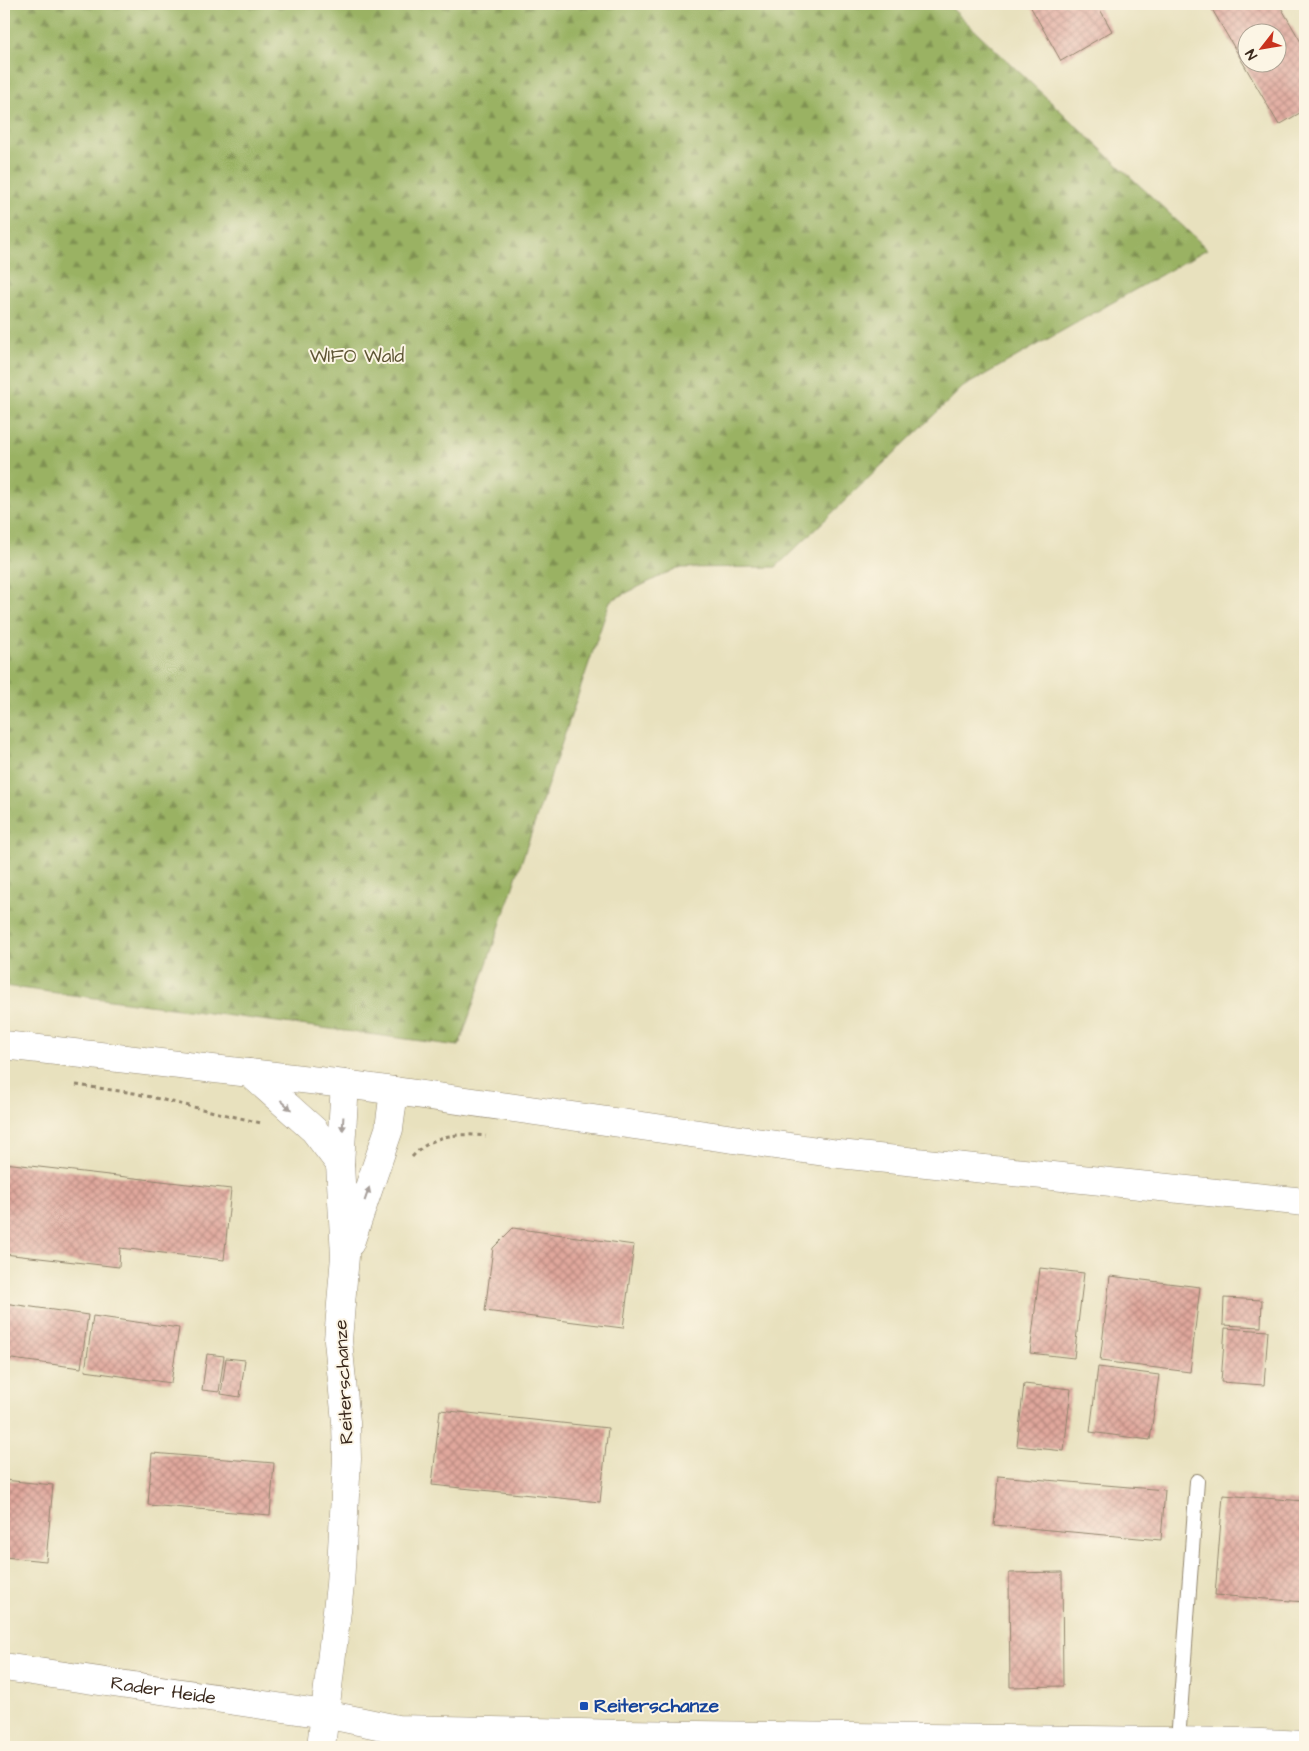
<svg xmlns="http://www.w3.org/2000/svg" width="1309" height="1751" viewBox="0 0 1309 1751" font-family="'Architects Daughter',sans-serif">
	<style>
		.forest { fill: url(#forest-firs); stroke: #6a6e40 }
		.building { fill: url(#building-cross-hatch); fill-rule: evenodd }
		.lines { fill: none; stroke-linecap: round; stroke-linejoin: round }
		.lane-casing { stroke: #92866e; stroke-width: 16 }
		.street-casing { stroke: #92866e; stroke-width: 29 }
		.secondary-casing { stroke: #92866e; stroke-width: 29 }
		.path { stroke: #92866e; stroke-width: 3; stroke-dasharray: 4 4; stroke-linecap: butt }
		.lane { stroke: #fff; stroke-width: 14 }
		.street { stroke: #fff; stroke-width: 28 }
		.secondary { stroke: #fff; stroke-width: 28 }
		.oneway { fill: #a79f9a }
		.transit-dot { fill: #1a4fb4; stroke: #fcf5e5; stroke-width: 2 }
		.labels { text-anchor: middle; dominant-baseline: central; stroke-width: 4; stroke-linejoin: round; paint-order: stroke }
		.park-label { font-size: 19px; fill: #5d5433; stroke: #fcf5e5 }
		.street-label { font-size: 19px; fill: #3b2a1e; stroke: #fcf5e5 }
		.transit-label { font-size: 19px; font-weight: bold; fill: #164399; stroke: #fcf5e5; text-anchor: start }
	</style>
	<defs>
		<pattern id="forest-firs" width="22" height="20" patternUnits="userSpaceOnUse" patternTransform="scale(1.25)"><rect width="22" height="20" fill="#9ab263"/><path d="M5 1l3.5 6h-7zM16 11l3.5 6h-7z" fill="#7f9151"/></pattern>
		<pattern id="building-cross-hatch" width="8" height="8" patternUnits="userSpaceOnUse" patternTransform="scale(1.25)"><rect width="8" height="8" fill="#e0a79c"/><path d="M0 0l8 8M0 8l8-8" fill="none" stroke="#b7887f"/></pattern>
	</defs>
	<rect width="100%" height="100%" fill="#fcf5e5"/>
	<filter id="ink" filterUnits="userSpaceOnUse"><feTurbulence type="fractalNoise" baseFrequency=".02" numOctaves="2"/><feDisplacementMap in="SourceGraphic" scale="10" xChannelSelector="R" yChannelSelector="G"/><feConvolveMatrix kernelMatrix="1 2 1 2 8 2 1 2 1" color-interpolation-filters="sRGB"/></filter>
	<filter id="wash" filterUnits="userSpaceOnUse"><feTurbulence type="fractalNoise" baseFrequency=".0096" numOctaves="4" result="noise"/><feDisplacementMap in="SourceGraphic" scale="20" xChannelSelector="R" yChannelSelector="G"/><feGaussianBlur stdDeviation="1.12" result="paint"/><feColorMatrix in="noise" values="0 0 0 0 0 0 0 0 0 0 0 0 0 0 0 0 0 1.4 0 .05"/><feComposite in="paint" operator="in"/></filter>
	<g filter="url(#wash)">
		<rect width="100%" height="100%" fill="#e8e1be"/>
		<polygon class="forest" points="4,4 947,4 1207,249 963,387 776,567 677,568 610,601 459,1046 4,986"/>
		<g id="blocks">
			<g class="building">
				<polygon points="1029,4 1097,4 1112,31 1061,61"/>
				<path d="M1209 4H1279L1305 49V110L1279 125ZM1246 32H1276V62H1246Z"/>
				<polygon points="4,1163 231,1189 224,1260 120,1248 119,1267 4,1254"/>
				<polygon points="513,1228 634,1245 623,1328 485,1311 493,1248"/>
				<polygon points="1040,1268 1084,1273 1074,1358 1030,1353"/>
				<polygon points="1110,1276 1200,1287 1190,1372 1100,1361"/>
				<polygon points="1224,1298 1262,1300 1261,1327 1223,1325"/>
				<polygon points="4,1303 88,1315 81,1368 4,1358"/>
				<polygon points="93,1316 179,1328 171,1383 85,1371"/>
				<polygon points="1225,1328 1268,1331 1264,1385 1221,1382"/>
				<polygon points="207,1354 224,1356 219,1392 202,1390"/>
				<polygon points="226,1358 245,1360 240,1397 221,1394"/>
				<polygon points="1098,1367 1159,1375 1150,1440 1090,1432"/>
				<polygon points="1024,1384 1071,1389 1064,1451 1017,1446"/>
				<polygon points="440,1410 608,1428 600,1502 432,1485"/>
				<polygon points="152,1453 274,1463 270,1515 148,1505"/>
				<polygon points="998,1476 1165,1490 1161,1540 994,1525"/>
				<polygon points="4,1480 53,1485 46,1561 4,1557"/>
				<polygon points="1223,1495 1305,1501 1305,1602 1215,1595"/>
				<polygon points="1062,1572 1063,1686 1010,1687 1009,1573"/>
			</g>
		</g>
	</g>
	<g filter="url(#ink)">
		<use href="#blocks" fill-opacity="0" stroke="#92866e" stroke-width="1"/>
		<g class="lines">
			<defs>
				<polyline id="lane" points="1178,1741 1197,1481"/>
				<g id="street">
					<polyline points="250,1073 314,1130 340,1164"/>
					<polyline points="350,1243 389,1129 394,1091"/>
					<path id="s1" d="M4 1667 325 1714 397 1729 625 1734 1241 1742 1305 1745"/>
					<polyline points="321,1747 340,1585 347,1459 346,1422 338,1340 345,1256 340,1164 345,1084"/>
				</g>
				<polyline id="secondary" points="4,1045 345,1084 839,1154 1305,1202"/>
			</defs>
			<use href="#lane" class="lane-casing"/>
			<use href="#street" class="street-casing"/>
			<use href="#secondary" class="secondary-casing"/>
			<g class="path">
				<polyline points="76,1085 134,1093 261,1123"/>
				<path d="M412 1157C433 1134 457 1133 486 1136"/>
			</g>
			<use href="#lane" class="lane"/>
			<use href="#street" class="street"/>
			<use href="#secondary" class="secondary"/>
		</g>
		<defs><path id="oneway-solid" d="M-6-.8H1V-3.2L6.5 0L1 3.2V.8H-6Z" transform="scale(1.25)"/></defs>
		<g class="oneway">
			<use href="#oneway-solid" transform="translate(286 1105) rotate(42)"/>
			<use href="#oneway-solid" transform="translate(343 1124) rotate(93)"/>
			<use href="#oneway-solid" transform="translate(367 1194) rotate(-71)"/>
		</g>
	</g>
	<rect class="transit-dot" x="579" y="1701" width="10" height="10" rx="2.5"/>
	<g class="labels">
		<g class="park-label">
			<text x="357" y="356">WIFO Wald</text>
		</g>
		<g class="street-label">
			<text transform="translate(344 1382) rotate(-93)">Reiterschanze</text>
			<text stroke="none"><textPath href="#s1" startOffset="161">Rader Heide</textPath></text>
		</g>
		<g class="transit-label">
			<text x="594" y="1706">Reiterschanze</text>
		</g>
	</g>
	<rect width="1309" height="1751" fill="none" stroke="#fcf5e5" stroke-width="20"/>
	<g transform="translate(1262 48) rotate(239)"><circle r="24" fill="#fcf5e5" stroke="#afa495"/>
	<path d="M0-4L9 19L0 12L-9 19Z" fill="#c8321e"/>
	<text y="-8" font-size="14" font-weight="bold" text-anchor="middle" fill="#3b2a1e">N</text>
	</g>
</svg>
